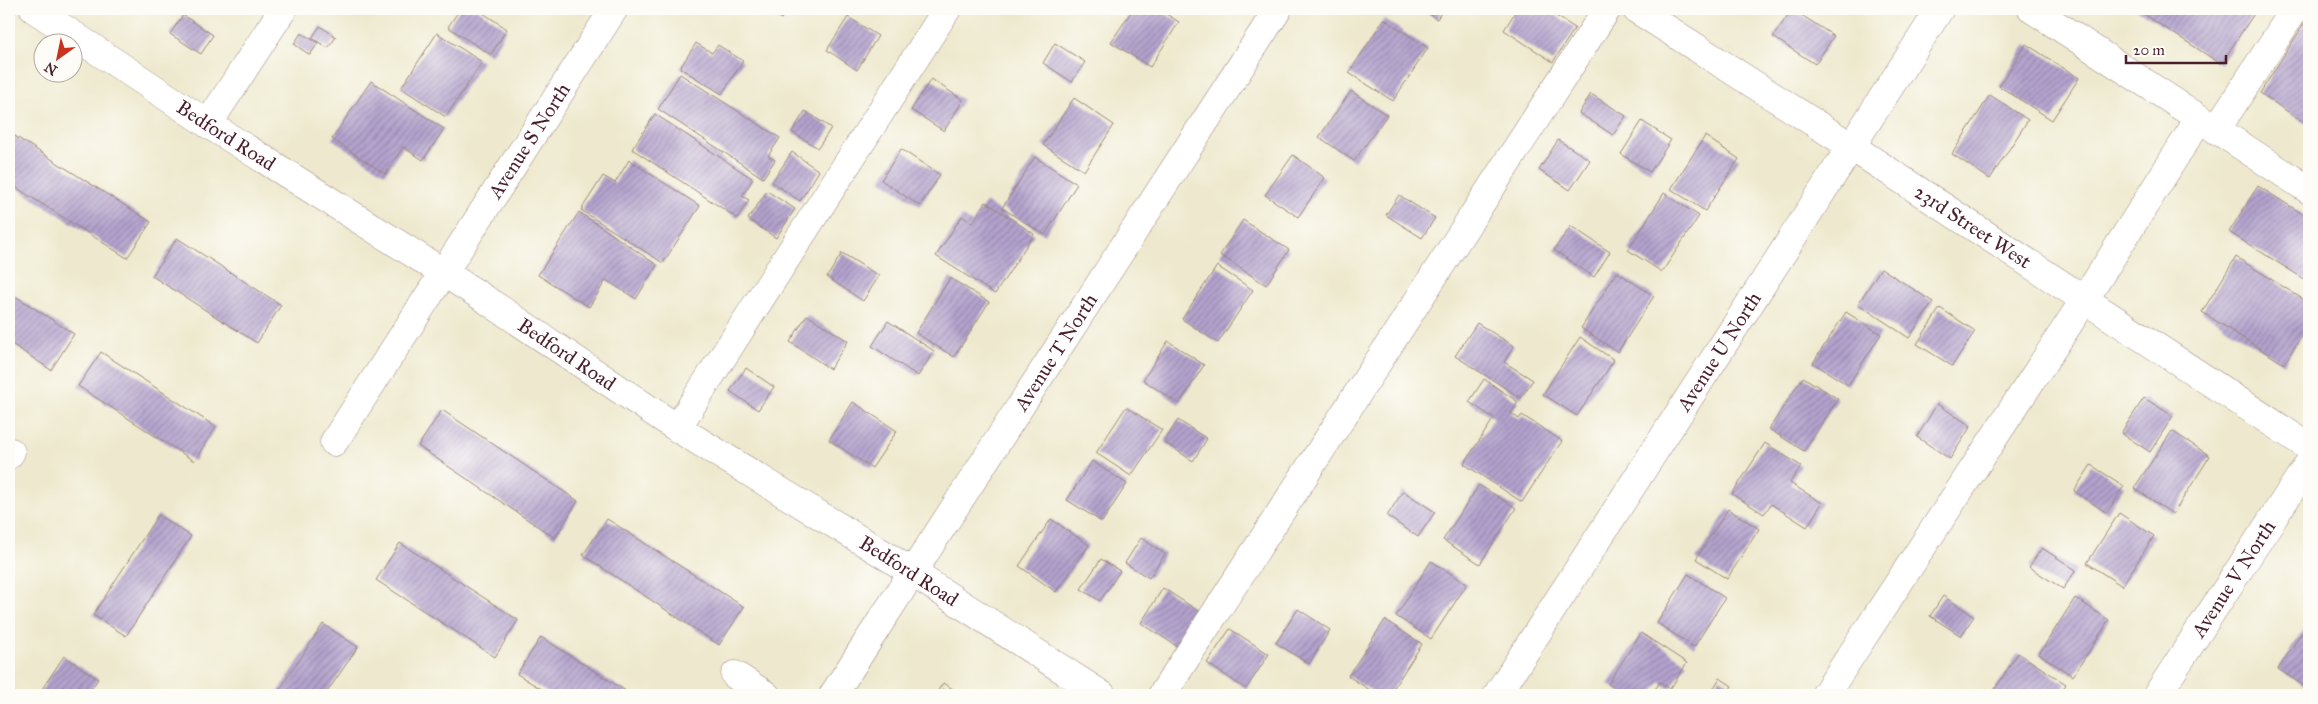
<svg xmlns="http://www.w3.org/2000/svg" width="2318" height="704" viewBox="0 0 2318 704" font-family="'IM FELL Great Primer',serif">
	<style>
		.building { fill: url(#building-hatch) }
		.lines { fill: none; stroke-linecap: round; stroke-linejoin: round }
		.minor-casing { stroke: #9c847c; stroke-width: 29 }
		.minor { stroke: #fff; stroke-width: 28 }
		.labels { text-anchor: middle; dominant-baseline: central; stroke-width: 4; stroke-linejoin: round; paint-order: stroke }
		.street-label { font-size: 20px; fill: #4a1f2b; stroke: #fdfcf7 }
	</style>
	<defs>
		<pattern id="building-hatch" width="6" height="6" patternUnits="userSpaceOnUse" patternTransform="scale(1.25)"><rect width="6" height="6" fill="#b3a3ce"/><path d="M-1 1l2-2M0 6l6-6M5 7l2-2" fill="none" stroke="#9484a7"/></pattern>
	</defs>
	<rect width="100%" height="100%" fill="#fdfcf7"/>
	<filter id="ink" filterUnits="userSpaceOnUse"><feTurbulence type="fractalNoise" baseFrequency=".02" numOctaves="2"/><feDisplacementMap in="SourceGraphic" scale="10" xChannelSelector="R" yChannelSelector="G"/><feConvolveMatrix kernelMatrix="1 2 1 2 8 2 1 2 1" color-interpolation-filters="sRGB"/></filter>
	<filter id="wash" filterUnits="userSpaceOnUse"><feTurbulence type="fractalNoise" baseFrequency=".0096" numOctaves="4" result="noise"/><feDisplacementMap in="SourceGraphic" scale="20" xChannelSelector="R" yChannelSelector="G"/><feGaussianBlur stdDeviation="1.12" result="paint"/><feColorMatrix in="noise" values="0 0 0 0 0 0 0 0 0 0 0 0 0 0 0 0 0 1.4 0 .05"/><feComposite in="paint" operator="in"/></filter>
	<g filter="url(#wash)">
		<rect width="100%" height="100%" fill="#eee9ce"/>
		<g id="blocks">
			<g class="building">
				<polygon points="460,9 477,9 507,29 491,55 448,27"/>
				<polygon points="764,9 787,9 781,19"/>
				<polygon points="1133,9 1158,9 1179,22 1150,67 1111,42"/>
				<polygon points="1421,9 1443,9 1437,19"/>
				<polygon points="1517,9 1545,9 1575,28 1553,62 1504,30"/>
				<polygon points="1792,9 1834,36 1815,64 1773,37"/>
				<polygon points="2136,9 2257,9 2221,64"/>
				<polygon points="183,15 213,35 201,54 170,34"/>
				<polygon points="2309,16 2309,126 2260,93"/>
				<polygon points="848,17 878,36 857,70 827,50"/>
				<polygon points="1384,19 1428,48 1393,101 1349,73"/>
				<polygon points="320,26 336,37 328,48 312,38"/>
				<polygon points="301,33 318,43 310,55 294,44"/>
				<polygon points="437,33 482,62 446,117 401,88"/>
				<polygon points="696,43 712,53 718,45 743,61 722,94 680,68"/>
				<polygon points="1055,43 1085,62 1072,82 1043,63"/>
				<polygon points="2026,44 2079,78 2052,120 1999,86"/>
				<polygon points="680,74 780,138 768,156 775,160 763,178 658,109"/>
				<polygon points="931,79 963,100 944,131 911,110"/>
				<polygon points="371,81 444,129 423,160 403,147 385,174 332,139"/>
				<polygon points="1351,91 1387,115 1354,161 1319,137"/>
				<polygon points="1591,94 1626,116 1613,135 1579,113"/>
				<polygon points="1990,95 2028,120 1990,179 1952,154"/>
				<polygon points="1074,98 1114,125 1084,171 1043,145"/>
				<polygon points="805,111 831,128 818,148 792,132"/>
				<polygon points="655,114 753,179 742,196 749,200 737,218 632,149"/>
				<polygon points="1642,121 1671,140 1650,172 1621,154"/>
				<polygon points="10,133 151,222 127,258 9,183"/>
				<polygon points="1705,136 1739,159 1705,211 1671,189"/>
				<polygon points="1558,140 1590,160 1570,190 1539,170"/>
				<polygon points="901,149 940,175 920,206 881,180"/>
				<polygon points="792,152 819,171 800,201 772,182"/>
				<polygon points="1293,155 1325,178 1298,217 1265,195"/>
				<polygon points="1035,157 1077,184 1045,235 1002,208"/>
				<polygon points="629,160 700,206 663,263 581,210 603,176 615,183"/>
				<polygon points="2258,186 2309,218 2309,282 2229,232"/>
				<polygon points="767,191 795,209 776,238 748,219"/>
				<polygon points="1664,193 1699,216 1662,272 1628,250"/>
				<polygon points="1399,195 1435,218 1422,238 1386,215"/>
				<polygon points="986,202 1034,234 995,294 936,256 962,216 972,223"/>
				<polygon points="579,212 657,265 636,299 606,280 589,307 538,275"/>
				<polygon points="1243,220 1289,250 1266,285 1220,255"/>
				<polygon points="1571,226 1610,252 1594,277 1554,250"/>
				<polygon points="177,238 281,305 257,343 152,276"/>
				<polygon points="842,253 879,276 863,301 827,277"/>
				<polygon points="2236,257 2309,303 2309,324 2284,364 2202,312"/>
				<polygon points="1217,266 1253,290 1218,343 1182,319"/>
				<polygon points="1881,268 1933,302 1909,338 1858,304"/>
				<polygon points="1617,272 1654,296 1618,352 1581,328"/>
				<polygon points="950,278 989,302 954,357 916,333"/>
				<polygon points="9,292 74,334 51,370 9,342"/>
				<polygon points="1940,308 1975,331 1952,366 1917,344"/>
				<polygon points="1846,312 1881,334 1848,385 1813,363"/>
				<polygon points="807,315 848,341 830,369 790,342"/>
				<polygon points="888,321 934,351 918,376 872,346"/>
				<polygon points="1477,323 1514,346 1504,362 1533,380 1521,398 1455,356"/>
				<polygon points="1580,337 1614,360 1577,416 1543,394"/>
				<polygon points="1168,341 1204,365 1179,404 1143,380"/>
				<polygon points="101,352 216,427 194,461 78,386"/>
				<polygon points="746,368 774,387 758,410 730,391"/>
				<polygon points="1803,377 1838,399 1804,451 1769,429"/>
				<polygon points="1484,379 1518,402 1511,413 1519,419 1522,415 1562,441 1522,502 1464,464 1494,418 1469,402"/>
				<polygon points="2144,398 2173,416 2150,452 2121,433"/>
				<polygon points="853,402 897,431 872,468 829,440"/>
				<polygon points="1937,404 1971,426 1950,459 1917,437"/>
				<polygon points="1126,407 1162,430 1131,476 1096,453"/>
				<polygon points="442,410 578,501 555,538 418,446"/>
				<polygon points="1178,420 1207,439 1193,461 1164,442"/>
				<polygon points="2172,431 2210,456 2173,514 2134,488"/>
				<polygon points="1765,443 1801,466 1790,483 1822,503 1807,527 1771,504 1764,514 1732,494"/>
				<polygon points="1092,461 1127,484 1102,522 1067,500"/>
				<polygon points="2091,465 2124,486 2107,513 2074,491"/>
				<polygon points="1479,485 1516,508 1480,564 1443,540"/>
				<polygon points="1403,491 1435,512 1418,537 1387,516"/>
				<polygon points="1728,509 1759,529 1727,579 1696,559"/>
				<polygon points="2119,513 2154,536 2122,586 2087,563"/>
				<polygon points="158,515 191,536 126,636 93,615"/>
				<polygon points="607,519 744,607 719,645 583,555"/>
				<polygon points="1051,519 1089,545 1056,592 1019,566"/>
				<polygon points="1141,538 1165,554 1149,578 1125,563"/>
				<polygon points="400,543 518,620 495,657 376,580"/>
				<polygon points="2042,548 2076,570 2063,589 2029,567"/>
				<polygon points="1101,559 1120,571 1100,601 1081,589"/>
				<polygon points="1431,561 1467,584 1431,639 1396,616"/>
				<polygon points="1688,574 1725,598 1694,647 1657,623"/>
				<polygon points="1163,588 1200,612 1178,647 1141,623"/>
				<polygon points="1943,596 1974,616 1961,636 1930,616"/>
				<polygon points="2075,598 2109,620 2073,676 2039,654"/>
				<polygon points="1298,609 1330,630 1309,664 1276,643"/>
				<polygon points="1385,620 1422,644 1389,695 1378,695 1348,676"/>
				<polygon points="323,624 358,647 325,695 276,695"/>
				<polygon points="2307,625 2309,627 2309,689 2278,669"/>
				<polygon points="1230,629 1269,654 1246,689 1207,663"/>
				<polygon points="1641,633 1687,663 1670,689 1660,682 1651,695 1625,695 1608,684"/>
				<polygon points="541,637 632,695 551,695 517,674"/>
				<polygon points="2018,653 2066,684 2059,695 1991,695"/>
				<polygon points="64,656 98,679 87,695 38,695"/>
				<polygon points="1720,678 1732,686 1726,695 1713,689"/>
				<polygon points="943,683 963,695 935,695"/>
			</g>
		</g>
	</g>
	<g filter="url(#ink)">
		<use href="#blocks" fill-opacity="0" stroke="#9c847c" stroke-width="1"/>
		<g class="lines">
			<defs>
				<g id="minor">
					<path id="s1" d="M34 9 208 124 479 295 677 428 885 555 1102 695"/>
					<path id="s2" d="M1636 9 1852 147 2309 447"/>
					<polyline points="2032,9 2309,190"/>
					<polyline points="208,124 283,9"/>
					<polyline points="2216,130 2295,9"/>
					<polyline points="677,428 947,9"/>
					<path id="s3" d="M334 442 614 9"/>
					<polyline points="9,455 11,452"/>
					<polyline points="735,675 766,695"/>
					<path id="s4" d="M833 695 1278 9"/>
					<polyline points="1162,695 1607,9"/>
					<path id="s5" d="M1497 695 1940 9"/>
					<polyline points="1825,695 2085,299 2199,119"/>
					<path id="s6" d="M2157 695 2309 463"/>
				</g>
			</defs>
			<use href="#minor" class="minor-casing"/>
			<use href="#minor" class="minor"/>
		</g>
	</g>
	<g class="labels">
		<g class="street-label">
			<text stroke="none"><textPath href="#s1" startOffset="230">Bedford Road</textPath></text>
			<text stroke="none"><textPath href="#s3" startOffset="359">Avenue S North</textPath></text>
			<text stroke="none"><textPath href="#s2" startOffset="401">23rd Street West</textPath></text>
			<text stroke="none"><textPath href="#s4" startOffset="409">Avenue T North</textPath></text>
			<text stroke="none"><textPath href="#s5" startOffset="409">Avenue U North</textPath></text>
			<text stroke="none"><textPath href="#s1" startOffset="635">Bedford Road</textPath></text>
			<text stroke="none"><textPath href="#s1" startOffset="1040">Bedford Road</textPath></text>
			<text stroke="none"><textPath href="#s6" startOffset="139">Avenue V North</textPath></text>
		</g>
	</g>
	<rect width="2318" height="704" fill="none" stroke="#fdfcf7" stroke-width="30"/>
	<g transform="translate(58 58) rotate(213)"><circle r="24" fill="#fdfcf7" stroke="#b5a4a5"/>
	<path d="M0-4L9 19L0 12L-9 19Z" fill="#c8321e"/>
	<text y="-8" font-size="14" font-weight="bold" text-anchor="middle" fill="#4a1f2b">N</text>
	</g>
	<path d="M2126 55v8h100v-8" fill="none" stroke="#4a1f2b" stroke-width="2.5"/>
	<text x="2133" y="55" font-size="15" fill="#4a1f2b" stroke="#fdfcf7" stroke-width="4" paint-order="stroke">20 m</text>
</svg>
